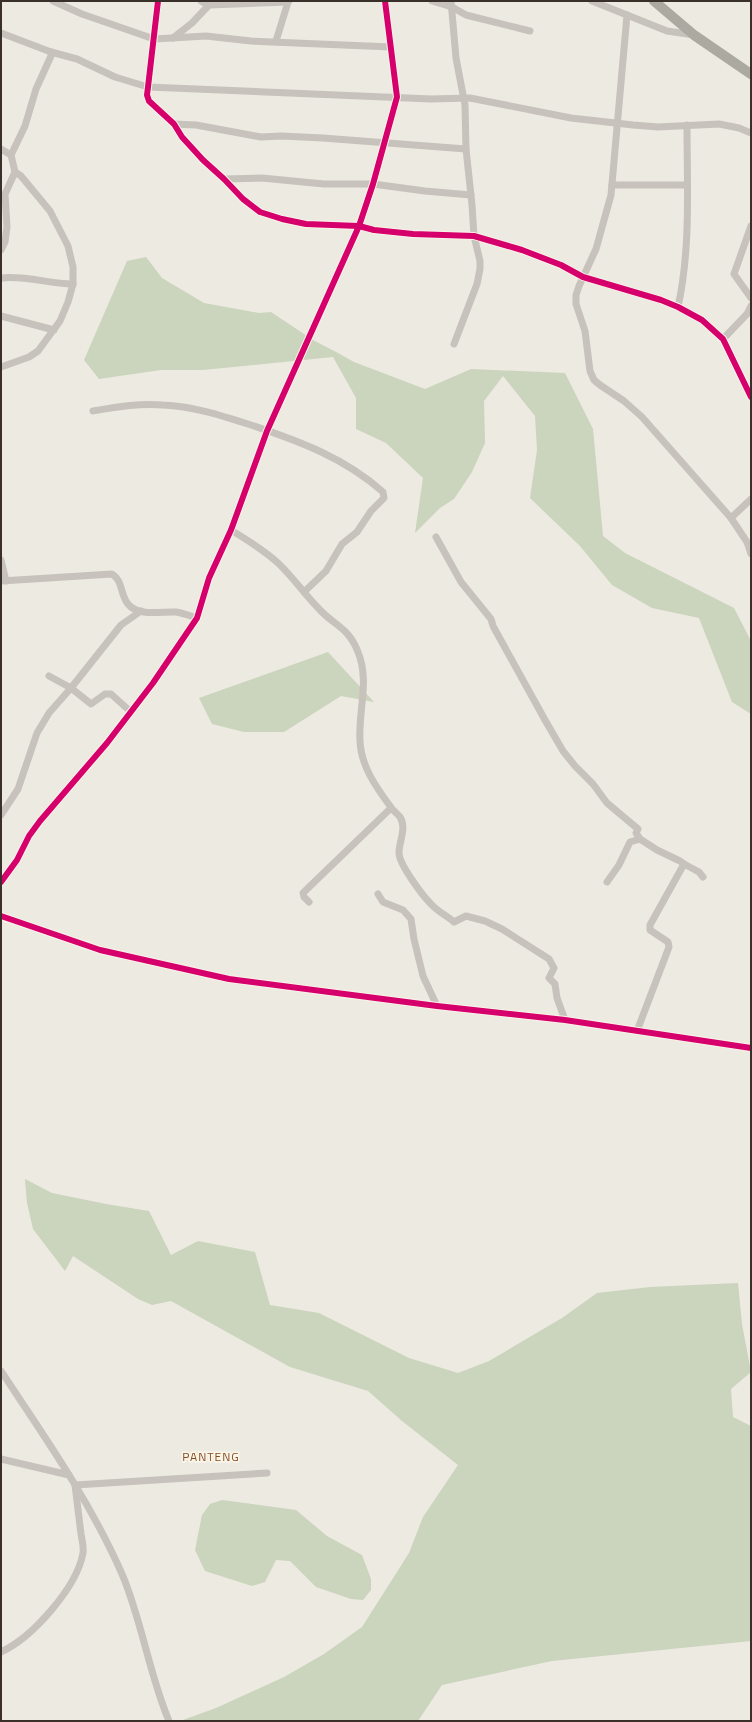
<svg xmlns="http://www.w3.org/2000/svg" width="752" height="1722" viewBox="0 0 752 1722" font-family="'Titillium Web',sans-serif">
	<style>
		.green { fill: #cbd4bc }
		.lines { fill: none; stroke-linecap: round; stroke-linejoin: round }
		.minor { stroke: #c7c2bb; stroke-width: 7 }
		.highway { stroke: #aca9a1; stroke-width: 10 }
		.cycleway-casing { stroke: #faf5e9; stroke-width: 8 }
		.cycleway { stroke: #d6006c; stroke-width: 6 }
		.labels { text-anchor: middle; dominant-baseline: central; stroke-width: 3.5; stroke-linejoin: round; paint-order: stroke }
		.quarter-label { font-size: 12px; letter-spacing: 1px; fill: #874b21; stroke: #faf5e9 }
	</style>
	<rect width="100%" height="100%" fill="#edeae2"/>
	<g class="green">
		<polygon points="146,257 162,278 204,303 259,313 271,312 313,340 338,353 354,362 425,389 471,369 565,373 593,429 603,536 625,553 734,608 751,641 751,714 732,702 699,618 652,608 612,585 580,546 530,498 537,450 535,416 503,376 484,401 485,443 472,472 454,499 440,508 415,533 423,478 386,443 356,429 356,398 333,357 203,370 161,370 99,379 84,360 127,261"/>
		<polygon points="328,652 374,702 341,696 284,732 244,732 212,724 199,698"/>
		<polygon points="25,1179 52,1193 106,1204 149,1211 171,1255 198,1241 255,1252 270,1305 319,1313 409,1358 458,1373 489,1361 562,1318 597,1293 650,1287 738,1283 742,1324 751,1372 731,1389 733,1417 751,1426 751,1641 552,1661 442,1685 418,1721 180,1721 216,1708 284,1677 324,1654 362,1627 409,1553 423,1517 458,1465 402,1421 368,1391 290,1367 171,1301 152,1305 138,1299 73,1256 65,1271 33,1229 27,1203"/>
		<polygon points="222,1500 296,1510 327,1536 362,1555 371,1579 371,1590 363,1600 351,1599 316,1587 290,1561 276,1560 265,1582 252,1586 205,1571 195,1550 202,1515 210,1504"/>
	</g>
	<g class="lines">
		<g class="minor">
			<polyline points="53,1 82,14 154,39 206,36 251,41 391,47"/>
			<polyline points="158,1 148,87 147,95 149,101 174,124 182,137 203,160 224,179 243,199 260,212 282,219 306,224 359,226 374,230 413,234 474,236 522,250 561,265 583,277 661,300 678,307 702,320 723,339 751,397"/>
			<polyline points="201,1 209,5"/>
			<polyline points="432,1 452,7 466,15 530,31"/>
			<polyline points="451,1 456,58 465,105 466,149 472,205 474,236 480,261 480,269 477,284 454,344"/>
			<polyline points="592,1 667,31 694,35"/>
			<polyline points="627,15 611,195 596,249 579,286 576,295 576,304 585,331 590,371 594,380 600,385 624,401 642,417 731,518 747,542 751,554"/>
			<polyline points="1,33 51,52 77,59 115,77 148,87 431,99 470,98 571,118 633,125 658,127 719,124 739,128 751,133"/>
			<polyline points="173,38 192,23 209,5 288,2 289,1"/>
			<polyline points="276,41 288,2"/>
			<polyline points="174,124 196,125 261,137 281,136 323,138 466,149"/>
			<polyline points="1,149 11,155 15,172 21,176 50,211 68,246 73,267 73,284 68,302 60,321 38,351 29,357 1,367"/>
			<polyline points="11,155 25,126 36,89 51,56 51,52"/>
			<polyline points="224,179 262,178 324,184 373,184 425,191 471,195"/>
			<polyline points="612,185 687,185"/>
			<polyline points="751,226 734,274 751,298"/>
			<polyline points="1,250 5,242 7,227 5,194 15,172"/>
			<path d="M1 278C26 275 48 284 73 284"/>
			<path d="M678 307C691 248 687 185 687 125"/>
			<polyline points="1,316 54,330"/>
			<polyline points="723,339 747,314 751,306"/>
			<path d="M93 411C117 407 139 403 163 405 193 406 223 416 251 425 299 441 345 458 383 492L384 498 371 511 357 532 342 544 326 571 304 592"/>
			<polyline points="731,518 751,499"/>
			<path d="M231 530C247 540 264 550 278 563 293 577 305 595 320 610 335 626 349 628 358 652 370 681 358 711 360 741 361 766 376 787 390 806 392 810 397 813 400 817 407 828 399 841 399 853 399 864 422 895 431 904 437 911 447 916 454 922L466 916 485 921 502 929 549 959 554 968 549 978 555 984 557 998 565 1020"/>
			<polyline points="436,537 461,582 491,619 493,626 545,720 563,751 575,766 593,784 607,803 638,829 636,833 640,839 630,842 619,865 607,882"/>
			<polyline points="1,560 6,581"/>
			<path d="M1 581 112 574C123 581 120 594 128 604 138 617 162 611 176 612 183 613 190 616 197 618"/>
			<polyline points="49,676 71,688 91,704 105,694 111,694 131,712"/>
			<polyline points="1,815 18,789 37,733 49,713 71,688 121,625 141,611"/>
			<polyline points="684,864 699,872 703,877"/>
			<polyline points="1,882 17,860 29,836 40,821 107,743 153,683 197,618 209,578 231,530 267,431 359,226 373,184 397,97 385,1"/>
			<polyline points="378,894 383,902 403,910 411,919 414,939 423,976 437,1006"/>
			<polyline points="309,902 304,897 303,893 305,891 391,808"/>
			<polyline points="1,916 100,950 229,979 437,1006 565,1020 751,1048"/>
			<polyline points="637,1031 669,947 668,942 650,930 650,925 684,864 680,861 657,850 640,839"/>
			<path d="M1 1371C44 1436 90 1501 122 1574 142 1621 149 1674 169 1721"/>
			<polyline points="1,1459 69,1475"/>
			<path d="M1 1652C33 1637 77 1587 83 1553 84 1547 82 1540 81 1534 79 1518 77 1502 75 1485L267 1473"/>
		</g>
		<polyline class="highway" points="654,1 694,35 751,74"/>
		<defs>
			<g id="cycleway">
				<polyline points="158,1 148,87 147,95 149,101 174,124 182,137 203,160 224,179 243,199 260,212 282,219 306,224 359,226 374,230 413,234 474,236 522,250 561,265 583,277 661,300 678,307 702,320 723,339 751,397"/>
				<polyline points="1,882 17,860 29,836 40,821 107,743 153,683 197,618 209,578 231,530 267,431 359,226 373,184 397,97 385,1"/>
				<polyline points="1,916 100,950 229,979 437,1006 565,1020 751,1048"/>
			</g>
		</defs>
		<use href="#cycleway" class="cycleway-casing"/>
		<use href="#cycleway" class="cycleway"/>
	</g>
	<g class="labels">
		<g class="quarter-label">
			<text x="211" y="1456">PANTENG</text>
		</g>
	</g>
	<rect width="752" height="1722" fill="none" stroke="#383029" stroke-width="4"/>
</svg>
